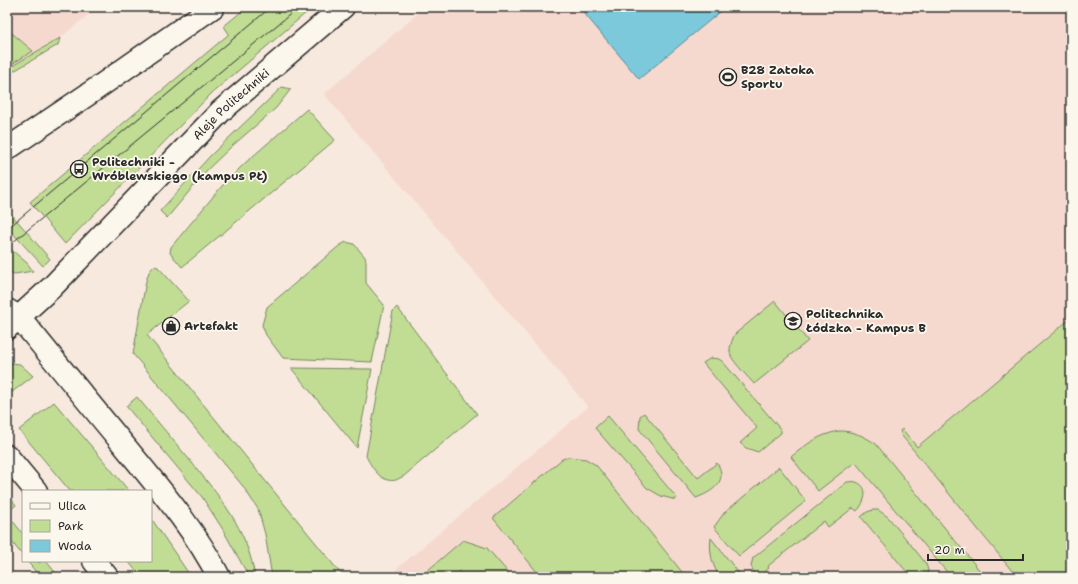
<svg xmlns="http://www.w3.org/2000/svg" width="1078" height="584" viewBox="0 0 1078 584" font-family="'Shantell Sans',sans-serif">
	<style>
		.built { fill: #f5d9cf }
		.green { fill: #c1dd94; stroke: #768460 }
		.water { fill: #7cc9db; stroke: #5c8a95 }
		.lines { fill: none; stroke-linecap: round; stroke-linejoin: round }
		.secondary-casing { stroke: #2b2b2b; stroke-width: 25 }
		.secondary { stroke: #fbf7ec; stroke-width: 22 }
		.tram { stroke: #2b2b2b; stroke-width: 1 }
		.labels { text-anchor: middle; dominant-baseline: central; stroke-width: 3.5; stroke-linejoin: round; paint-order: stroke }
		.poi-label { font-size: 12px; font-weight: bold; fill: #2b2b2b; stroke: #fbf7ec; text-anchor: start }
		.street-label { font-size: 12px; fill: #2b2b2b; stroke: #fbf7ec }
	</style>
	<rect width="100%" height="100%" fill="#f8e9df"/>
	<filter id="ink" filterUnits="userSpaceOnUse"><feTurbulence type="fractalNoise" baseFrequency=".025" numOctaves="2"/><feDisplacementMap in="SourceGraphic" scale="8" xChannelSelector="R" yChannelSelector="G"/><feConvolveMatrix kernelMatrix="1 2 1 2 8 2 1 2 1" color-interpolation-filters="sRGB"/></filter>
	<g filter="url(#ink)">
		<g class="built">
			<polygon points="7,7 98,7 60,38 7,69"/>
			<polygon points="425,7 1071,7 1071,577 464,577 459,571 452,577 387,577 588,407 324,94"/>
		</g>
		<g class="green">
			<polygon points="247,7 313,7 212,93 65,244 30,202 229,34 224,26"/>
			<polygon points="7,29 33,51 7,67"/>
			<polygon points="60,38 58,45 7,75 7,69"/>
			<polygon points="282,87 291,89 276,108 231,147 207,170 167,218 160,211 210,156"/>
			<polygon points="307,109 335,140 182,267 170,253 171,247 222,186 244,164"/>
			<polygon points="7,209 50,259 43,266 7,227"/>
			<polygon points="346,242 354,244 365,257 366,261 366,283 384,305 372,362 283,358 266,335 262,325 267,307 339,246"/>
			<polygon points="7,246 27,263 33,271 15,274 7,272"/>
			<polygon points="154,266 158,267 189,301 147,335 341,574 339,577 272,577 265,534 258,509 242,485 133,354 146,281 149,272"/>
			<path d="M775 301 808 341 754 384C748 377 735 364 731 356 728 349 732 340 735 334Z"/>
			<path d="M397 307 477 414 404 476C402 477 398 479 396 480 381 484 371 466 366 456L393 311Z"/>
			<polygon points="1071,318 1071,577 1017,577 902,436 900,431 902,429 917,447"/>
			<polygon points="711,358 719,359 723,362 781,430 781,433 758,452 746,448 740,443 757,428 703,363"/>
			<polygon points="11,363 20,364 33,376 7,396 7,364"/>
			<polygon points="291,368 372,369 357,448"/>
			<path d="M137 397C154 417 171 438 188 458 219 496 247 527 255 577H249L222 528 202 497 126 406Z"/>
			<polygon points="54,402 129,491 70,491 19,430"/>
			<path d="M644 413 698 478 717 463C729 482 712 492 696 498L639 429 640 416Z"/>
			<polygon points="608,416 676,497 676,500 661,496 647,488 595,428"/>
			<path d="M839 431C854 431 864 436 876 444L985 577H951L855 462 818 491 791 457C807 444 818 435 839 431Z"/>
			<polygon points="569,457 586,459 596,465 686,577 541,577 493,518 562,459"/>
			<polygon points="779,467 806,501 739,556 714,527 724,513"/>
			<path d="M847 482C849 482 854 481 856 482 871 487 864 504 857 511L853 508 828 527 824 521 768 566 769 568 762 574 764 577H756L751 566 753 558Z"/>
			<polygon points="7,494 16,505 7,513"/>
			<polygon points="873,510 878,510 888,517 920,556 926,564 928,570 927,577 911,577 861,517 867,512"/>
			<polygon points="151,518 191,577 141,577 128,561 151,561"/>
			<polygon points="7,520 12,520 23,534 23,556 7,536"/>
			<path d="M711 538 742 577H720C712 566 709 551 711 538Z"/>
			<polygon points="463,540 487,548 512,577 464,577 459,571 452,577 420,577"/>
			<polygon points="27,561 38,561 39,563 42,561 46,561 59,577 40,577"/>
		</g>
		<polygon class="water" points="579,7 726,7 639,79"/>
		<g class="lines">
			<defs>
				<g id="secondary">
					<polyline points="7,149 93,91 213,7"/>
					<path d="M7 310 19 317C54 360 88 402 123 444 158 487 194 528 219 577"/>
					<path id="s1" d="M7 328 53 286 221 111 343 7"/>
					<polyline points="7,456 36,491"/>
					<polyline points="94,561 107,577"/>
				</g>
			</defs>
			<use href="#secondary" class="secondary-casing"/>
			<use href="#secondary" class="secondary"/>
			<g class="tram">
				<polyline points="7,229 271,7"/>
				<polyline points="7,247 299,7"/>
			</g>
		</g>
	</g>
	<defs>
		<symbol id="stadium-ring" viewBox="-11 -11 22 22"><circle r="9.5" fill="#fbf7ec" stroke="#2b2b2b" stroke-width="1.5"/><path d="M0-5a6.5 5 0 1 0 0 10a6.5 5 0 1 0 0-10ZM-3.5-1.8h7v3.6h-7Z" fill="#2b2b2b"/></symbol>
		<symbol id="bus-ring" viewBox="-11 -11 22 22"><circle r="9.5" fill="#fbf7ec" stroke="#2b2b2b" stroke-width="1.5"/><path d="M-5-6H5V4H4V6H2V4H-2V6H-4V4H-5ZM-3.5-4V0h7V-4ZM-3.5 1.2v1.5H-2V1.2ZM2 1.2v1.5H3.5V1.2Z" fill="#2b2b2b"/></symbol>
		<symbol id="university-ring" viewBox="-11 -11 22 22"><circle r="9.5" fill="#fbf7ec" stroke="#2b2b2b" stroke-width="1.5"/><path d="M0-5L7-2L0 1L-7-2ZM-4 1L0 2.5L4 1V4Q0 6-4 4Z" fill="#2b2b2b"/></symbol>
		<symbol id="shop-ring" viewBox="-11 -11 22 22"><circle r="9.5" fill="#fbf7ec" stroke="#2b2b2b" stroke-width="1.5"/><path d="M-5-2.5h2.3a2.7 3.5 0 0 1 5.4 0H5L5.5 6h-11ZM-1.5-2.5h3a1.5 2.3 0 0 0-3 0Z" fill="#2b2b2b"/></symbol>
	</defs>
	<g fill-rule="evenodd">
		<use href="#stadium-ring" x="718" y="67" width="20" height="20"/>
		<use href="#bus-ring" x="69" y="159" width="20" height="20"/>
		<use href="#university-ring" x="783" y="311" width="20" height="20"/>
		<use href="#shop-ring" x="161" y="316" width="20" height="20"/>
	</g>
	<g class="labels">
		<g class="poi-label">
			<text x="741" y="70">B28 Zatoka<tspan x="741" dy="14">Sportu</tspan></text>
			<text x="92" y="162">Politechniki -<tspan x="92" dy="14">Wróblewskiego (kampus PŁ)</tspan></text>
			<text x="806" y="314">Politechnika<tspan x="806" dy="14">Łódzka - Kampus B</tspan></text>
			<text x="184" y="326">Artefakt</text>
		</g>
		<g class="street-label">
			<text stroke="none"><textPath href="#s1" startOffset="317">Aleje Politechniki</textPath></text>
		</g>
	</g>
	<rect width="1078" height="584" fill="none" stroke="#fbf7ec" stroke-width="24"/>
	<rect x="12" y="12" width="1054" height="560" fill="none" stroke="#2b2b2b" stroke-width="1.5" filter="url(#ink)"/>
	<rect x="22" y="490" width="130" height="72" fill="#fbf7ec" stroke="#a8a59f"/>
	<rect x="30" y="503" width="20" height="6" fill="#fbf7ec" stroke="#a8a59f"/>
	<text x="58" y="510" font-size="12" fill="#2b2b2b">Ulica</text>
	<rect x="30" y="520" width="20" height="12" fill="#c1dd94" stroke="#a8a59f"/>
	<text x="58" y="530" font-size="12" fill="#2b2b2b">Park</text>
	<rect x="30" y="540" width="20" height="12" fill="#7cc9db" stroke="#a8a59f"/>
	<text x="58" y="550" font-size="12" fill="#2b2b2b">Woda</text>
	<path d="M928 554v6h95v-6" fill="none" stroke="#2b2b2b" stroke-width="2"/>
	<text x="934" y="554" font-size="12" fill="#2b2b2b" stroke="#fbf7ec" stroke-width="3" paint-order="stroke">20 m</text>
</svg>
